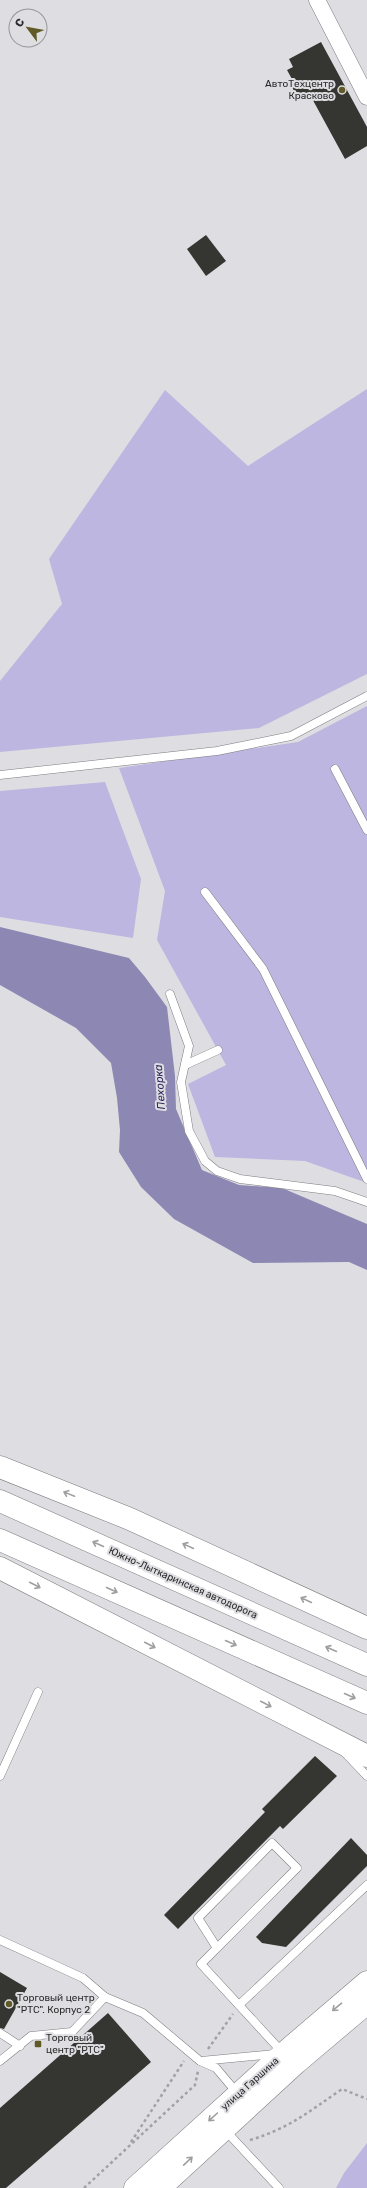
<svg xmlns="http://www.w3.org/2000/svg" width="367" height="2188" viewBox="0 0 367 2188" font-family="Rubik,sans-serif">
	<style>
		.green { fill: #bcb6e0 }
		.water { fill: #8d87b3 }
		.building { fill: #353531 }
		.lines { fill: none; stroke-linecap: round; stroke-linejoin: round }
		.lane-casing { stroke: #7d7c80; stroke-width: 9 }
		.street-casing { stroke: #7d7c80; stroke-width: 17 }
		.primary-casing { stroke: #7d7c80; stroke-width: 23 }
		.path { stroke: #a2a2a5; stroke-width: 2.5; stroke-dasharray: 3 3; stroke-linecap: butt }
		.lane { stroke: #fff; stroke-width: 8 }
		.street { stroke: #fff; stroke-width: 16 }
		.primary { stroke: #fff; stroke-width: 22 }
		.oneway { stroke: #9f9fa0 }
		.poi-dot { fill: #605a27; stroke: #dedee2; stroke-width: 1.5 }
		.labels { text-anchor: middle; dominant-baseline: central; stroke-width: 4; stroke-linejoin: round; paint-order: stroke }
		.poi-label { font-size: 10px; fill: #2a2a2c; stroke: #dedee2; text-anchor: start }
		.street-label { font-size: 10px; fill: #2a2a2c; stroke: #dedee2 }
		.water-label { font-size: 11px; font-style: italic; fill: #30235a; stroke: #dedee2 }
	</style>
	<rect width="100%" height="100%" fill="#dedee2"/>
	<g class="green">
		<polygon points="367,389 367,674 259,728 0,752 0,681 62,604 49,559 165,390 248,466"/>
		<polygon points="367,706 367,1183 305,1161 215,1157 188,1084 226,1065 157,940 165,891 119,768 298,742"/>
		<polygon points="105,782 141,879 133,938 0,917 0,791"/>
		<polygon points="367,2143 367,2188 336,2188 344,2173"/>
	</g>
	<polygon class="water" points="0,927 129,958 145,977 167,1007 175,1076 176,1109 202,1170 239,1185 282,1188 367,1224 367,1270 349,1262 253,1263 174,1219 141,1187 119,1152 120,1130 117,1098 111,1063 76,1028 0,985"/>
	<g class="building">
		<polygon points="321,42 367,127 367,146 345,159 309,93 298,99 290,83 293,81 287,70 293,67 289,59"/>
		<polygon points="206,235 226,261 206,276 187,249"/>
		<polygon points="315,1756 337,1776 283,1829 280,1826 178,1929 164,1915 265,1812 262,1809"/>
		<polygon points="351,1838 367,1855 367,1866 286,1947 262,1943 256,1937"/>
		<polygon points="0,1972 27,1988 4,2029 0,2028"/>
		<polygon points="108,2013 151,2062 6,2188 0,2188 0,2108"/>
	</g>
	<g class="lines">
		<defs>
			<g id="lane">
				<polyline points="335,769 367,830"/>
				<polyline points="0,775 217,751 291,736 367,696"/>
				<polyline points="205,892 263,969 367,1179"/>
				<polyline points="170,994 189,1046 181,1082 189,1131 205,1161 217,1171 240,1179 335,1191 367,1202"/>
				<polyline points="185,1065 218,1050"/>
				<polyline points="345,1753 367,1776"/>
				<polyline points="0,1776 38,1692"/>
				<polyline points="0,1940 83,1978 105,1997 143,2013 200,2061 216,2068 238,2094"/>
				<polyline points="217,1948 198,1918 272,1843 297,1868 201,1964 283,2053"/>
				<polyline points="239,2005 367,1885"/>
				<polyline points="0,2033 20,2046"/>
				<polyline points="0,2061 31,2036 72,2032 105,1997"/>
				<polyline points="201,2061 275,2054"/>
				<polyline points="225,2130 279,2188"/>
			</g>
			<polyline id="street" points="317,0 367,97"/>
			<g id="primary">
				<polyline points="0,1467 130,1519 367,1628"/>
				<polyline points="0,1501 367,1665"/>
				<polyline points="0,1540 367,1703"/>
				<polyline points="0,1568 367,1756"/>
				<polyline points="135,2188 284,2053 367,1982"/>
				<polyline points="160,2188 296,2063 367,2003"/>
			</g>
		</defs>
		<use href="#lane" class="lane-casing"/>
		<use href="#street" class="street-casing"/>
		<use href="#primary" class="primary-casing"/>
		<g class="path">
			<polyline points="208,2049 233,2014"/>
			<path d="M250 2140C288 2129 310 2111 342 2089L367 2099"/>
			<polyline points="131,2142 184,2061"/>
			<polyline points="84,2188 195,2085 198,2071"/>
		</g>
		<use href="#lane" class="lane"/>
		<use href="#street" class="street"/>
		<use href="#primary" class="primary"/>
	</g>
	<defs><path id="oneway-shaft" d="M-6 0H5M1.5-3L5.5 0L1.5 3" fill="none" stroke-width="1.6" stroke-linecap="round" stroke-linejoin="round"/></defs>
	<g class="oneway">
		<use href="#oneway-shaft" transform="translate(69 1494) rotate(-158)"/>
		<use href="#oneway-shaft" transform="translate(98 1544) rotate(-156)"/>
		<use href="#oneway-shaft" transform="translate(188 1546) rotate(-155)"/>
		<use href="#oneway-shaft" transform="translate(35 1585) rotate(27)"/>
		<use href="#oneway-shaft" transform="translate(112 1590) rotate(24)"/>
		<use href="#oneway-shaft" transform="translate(306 1600) rotate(-155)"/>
		<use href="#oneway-shaft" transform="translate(231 1643) rotate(24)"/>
		<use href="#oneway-shaft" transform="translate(150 1645) rotate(27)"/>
		<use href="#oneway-shaft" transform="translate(331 1649) rotate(-156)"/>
		<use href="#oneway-shaft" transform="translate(350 1696) rotate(24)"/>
		<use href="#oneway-shaft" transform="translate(266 1704) rotate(27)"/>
		<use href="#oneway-shaft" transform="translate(337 2007) rotate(140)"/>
		<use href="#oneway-shaft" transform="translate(213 2117) rotate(138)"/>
		<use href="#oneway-shaft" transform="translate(188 2161) rotate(-44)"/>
	</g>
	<g class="poi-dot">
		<circle cx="342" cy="90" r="4"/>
		<circle cx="9" cy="2004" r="4"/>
		<rect x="34" y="2040" width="8" height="8" rx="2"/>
	</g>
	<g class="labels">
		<g class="poi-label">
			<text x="334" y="84" text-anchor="end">АвтоТехцентр<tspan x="334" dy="12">Красково</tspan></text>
			<text x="17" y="1998">Торговый центр<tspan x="17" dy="12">"РТС". Корпус 2</tspan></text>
			<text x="46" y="2038">Торговый<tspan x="46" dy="12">центр "РТС"</tspan></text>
		</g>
		<g class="street-label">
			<text transform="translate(183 1583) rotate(24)">Южно-Лыткаринская автодорога</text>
			<text transform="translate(250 2084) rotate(-42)">улица Гаршина</text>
		</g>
		<g class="water-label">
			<text transform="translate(160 1087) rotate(-94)">Пехорка</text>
		</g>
	</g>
	<g transform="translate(28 28) rotate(302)"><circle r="19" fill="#dedee2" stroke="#969699"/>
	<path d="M0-3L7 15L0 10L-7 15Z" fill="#605a27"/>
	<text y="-6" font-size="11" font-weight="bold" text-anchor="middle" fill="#2a2a2c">С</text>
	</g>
</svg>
